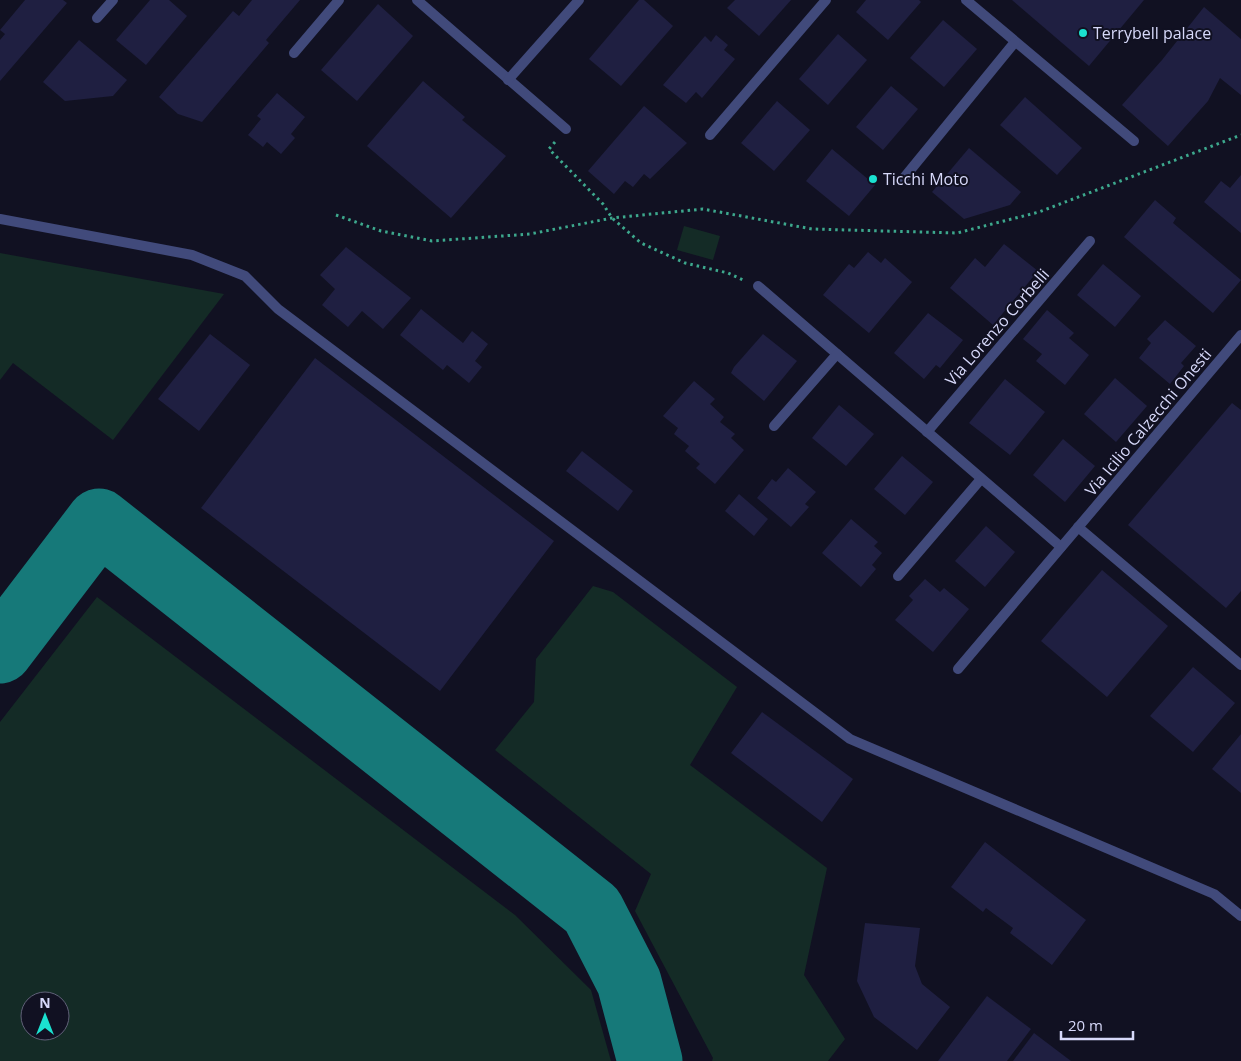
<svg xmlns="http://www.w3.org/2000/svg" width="1241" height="1061" viewBox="0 0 1241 1061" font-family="'Open Sans',sans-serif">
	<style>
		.green { fill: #142b26; fill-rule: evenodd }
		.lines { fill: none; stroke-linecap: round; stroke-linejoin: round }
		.taxiway { stroke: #167979; stroke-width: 65 }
		.building { fill: #1f1f41 }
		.path { stroke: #3da88d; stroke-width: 3; stroke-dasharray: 2.5 4; stroke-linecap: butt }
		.service { stroke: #414a7b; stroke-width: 10 }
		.minor { stroke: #414a7b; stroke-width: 10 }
		.poi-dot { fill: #1be1d0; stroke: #112; stroke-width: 2 }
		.labels { text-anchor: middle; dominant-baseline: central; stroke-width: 4; stroke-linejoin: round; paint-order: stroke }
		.poi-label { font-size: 16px; fill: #d7d9fa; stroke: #112; text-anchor: start }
		.street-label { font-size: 16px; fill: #d7d9fa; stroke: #112 }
	</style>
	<rect width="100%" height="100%" fill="#112"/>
	<g class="green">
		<polygon points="684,226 720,236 713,260 677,250"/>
		<polygon points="0,253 224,294 113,440 13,363 0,380"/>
		<polygon points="593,586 613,592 737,687 690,765 827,868 804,975 845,1039 828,1061 712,1061 713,1058 635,911 651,874 495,750 534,702 536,659"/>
		<path d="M97 597 515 915 591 990 611 1061H0V722ZM30 1001H60V1031H30Z"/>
	</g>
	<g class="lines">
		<polyline class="taxiway" points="0,651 99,521 592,910 629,982 650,1061"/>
	</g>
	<g class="building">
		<polygon points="25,0 63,0 67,3 0,81 0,40 5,34 0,30"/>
		<polygon points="150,0 169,0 187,16 146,65 116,40"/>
		<polygon points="252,0 300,0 266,40 269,43 202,122 178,114 159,97 233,11 239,16"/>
		<polygon points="639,0 644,0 673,26 621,86 589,59"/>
		<polygon points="735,0 791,0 759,36 727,8"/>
		<polygon points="866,0 919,0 921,2 888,40 856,12"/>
		<polygon points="1012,0 1144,0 1089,66"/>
		<polygon points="378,4 413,36 357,101 321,70"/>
		<polygon points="1204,7 1241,39 1241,95 1220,78 1208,101 1168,146 1122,105 1162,60"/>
		<polygon points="943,20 977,49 944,87 910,58"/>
		<polygon points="838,34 867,60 828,105 799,79"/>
		<polygon points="716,35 728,45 724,50 735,59 702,98 696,92 686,103 663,85 705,36 711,42"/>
		<polygon points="79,40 127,80 113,96 65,101 43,82"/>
		<polygon points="423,81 465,117 462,120 506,156 451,218 367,146"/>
		<polygon points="891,86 918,109 883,150 856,127"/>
		<polygon points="277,93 305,117 291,134 295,138 281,154 267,142 263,147 248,135 261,119 257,116"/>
		<polygon points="1025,97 1082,148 1057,175 1000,125"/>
		<polygon points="777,101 810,130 774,171 741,143"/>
		<polygon points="644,106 687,143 650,179 644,174 633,187 625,181 614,194 588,171"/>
		<polygon points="969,148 1021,192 1010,205 964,219 932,192"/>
		<polygon points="832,149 875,185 849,216 806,181"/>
		<polygon points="1241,175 1241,233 1204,202 1221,181 1230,188"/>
		<polygon points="1155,200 1176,218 1173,223 1241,280 1213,313 1124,237"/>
		<polygon points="1004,244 1038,271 993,325 950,288 975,258 985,267"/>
		<polygon points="346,247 411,298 383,329 362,311 348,327 322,305 335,289 320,275"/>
		<polygon points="868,252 881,263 885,258 912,282 869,333 823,295 849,264 854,268"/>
		<polygon points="1103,264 1141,296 1115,327 1077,295"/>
		<polygon points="421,309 463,343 472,331 488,344 475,361 482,367 469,383 447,365 443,370 400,335"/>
		<polygon points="1047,310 1074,333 1069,338 1089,355 1065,385 1036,361 1042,354 1023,339"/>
		<polygon points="928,313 963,340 940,368 936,365 924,379 894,353"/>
		<polygon points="1165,320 1196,346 1181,363 1184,366 1170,384 1139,358 1151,343 1147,339"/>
		<polygon points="210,334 250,365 199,431 158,399"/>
		<polygon points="763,334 797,361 764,401 731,373 734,367"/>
		<polygon points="315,358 554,541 440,691 201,508"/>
		<polygon points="1115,378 1147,406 1116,442 1084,414"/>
		<polygon points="1005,379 1045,412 1010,455 969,423"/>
		<polygon points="694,381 715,399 710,404 724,417 720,422 735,434 731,438 744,450 715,484 696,468 700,464 685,451 689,446 674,434 678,428 663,416"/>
		<polygon points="1232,403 1241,410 1241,591 1226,608 1128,525"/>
		<polygon points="839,405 874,434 846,466 812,438"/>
		<polygon points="1063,439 1095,466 1065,502 1033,475"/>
		<polygon points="582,451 633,491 618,511 566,471"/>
		<polygon points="902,456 933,482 905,515 874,489"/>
		<polygon points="788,468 816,492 805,504 809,507 791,527 757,498 772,479 776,482"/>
		<polygon points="739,494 768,519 754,536 725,511"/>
		<polygon points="851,519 878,542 874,546 882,553 872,565 876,569 861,587 822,553"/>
		<polygon points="986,526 1015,552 985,587 955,561"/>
		<polygon points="1102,570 1168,626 1107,697 1041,641"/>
		<polygon points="925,579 940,592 944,588 969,609 933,652 895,620 913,600 909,596"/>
		<polygon points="1193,667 1235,703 1193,752 1150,716"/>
		<polygon points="762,712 853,779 822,822 731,753"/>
		<polygon points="1241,734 1241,793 1212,769"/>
		<polygon points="985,842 1086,920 1052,965 1010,933 1013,928 986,908 983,912 951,887"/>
		<polygon points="865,923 920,928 915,966 922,984 950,1007 917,1050 874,1017 857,981"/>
		<polygon points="987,996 1031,1029 1007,1061 938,1061"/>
		<polygon points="1034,1033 1071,1061 1013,1061"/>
	</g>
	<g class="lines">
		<g class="path">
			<polyline points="555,142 549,149 603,204 612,218 641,243 685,263 728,273 743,280"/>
			<polyline points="336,215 381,231 432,241 530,234 612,218 703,209 812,229 957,233 1039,212 1241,135"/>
		</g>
		<polyline class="service" points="0,219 192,255 245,276 278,309 850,739 1214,894 1241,916"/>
		<g class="minor">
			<polyline points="417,0 566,129"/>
			<polyline points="966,0 1134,141"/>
			<polyline points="97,18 113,0"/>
			<polyline points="294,53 339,0"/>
			<polyline points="508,80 579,0"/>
			<polyline points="710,135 826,0"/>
			<polyline points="903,179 1015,42"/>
			<polyline points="758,286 1061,547"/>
			<polyline points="774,426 837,354"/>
			<polyline points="927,432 1090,241"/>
			<polyline points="1078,527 1241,665"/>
			<polyline points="898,576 981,479"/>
			<polyline points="958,669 1241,335"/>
		</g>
	</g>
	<g class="poi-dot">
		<circle cx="1083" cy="33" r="5"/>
		<circle cx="873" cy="179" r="5"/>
	</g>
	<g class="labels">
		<g class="poi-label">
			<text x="1093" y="33">Terrybell palace</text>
			<text x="883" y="179">Ticchi Moto</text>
		</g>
		<g class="street-label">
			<text transform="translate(997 327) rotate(-49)">Via Lorenzo Corbelli</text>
			<text transform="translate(1148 422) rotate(-50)">Via Icilio Calzecchi Onesti</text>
		</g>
	</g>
	<g transform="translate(45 1016)"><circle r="24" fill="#111122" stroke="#606178"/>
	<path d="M0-4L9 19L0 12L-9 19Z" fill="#1be1d0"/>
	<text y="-8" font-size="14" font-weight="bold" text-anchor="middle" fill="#d7d9fa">N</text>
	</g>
	<path d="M1061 1031v8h72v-8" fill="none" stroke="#d7d9fa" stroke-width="2.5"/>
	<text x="1068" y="1031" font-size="15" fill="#d7d9fa" stroke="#111122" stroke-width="4" paint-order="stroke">20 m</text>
</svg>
